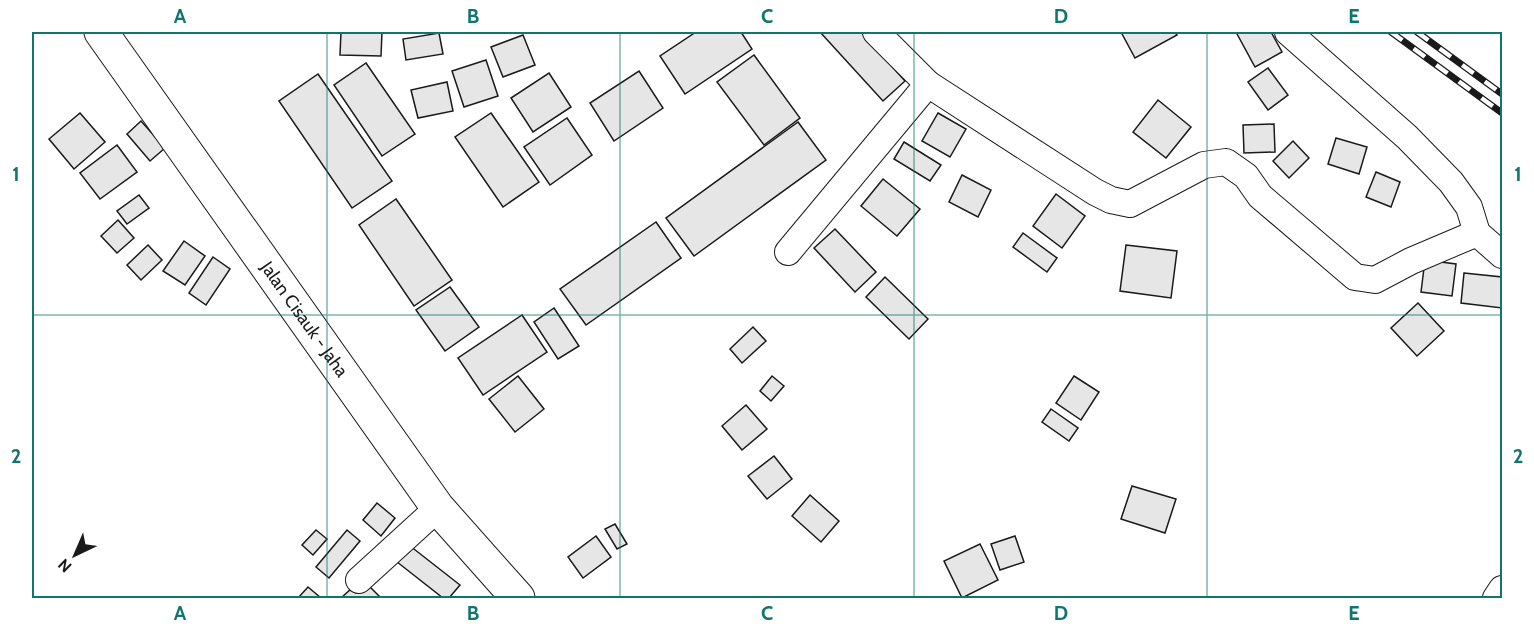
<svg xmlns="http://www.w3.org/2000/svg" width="1534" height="630" viewBox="0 0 1534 630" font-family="Cabin,sans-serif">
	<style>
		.building { fill: #e6e6e6; stroke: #1a1a1a; stroke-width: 1.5 }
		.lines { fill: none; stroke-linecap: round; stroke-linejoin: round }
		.street-casing { stroke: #1a1a1a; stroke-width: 28 }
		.primary-casing { stroke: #1a1a1a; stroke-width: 35 }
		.street { stroke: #fff; stroke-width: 26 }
		.primary { stroke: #fff; stroke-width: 33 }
		.rail-casing { stroke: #1a1a1a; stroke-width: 7 }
		.rail { stroke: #fff; stroke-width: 4.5; stroke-dasharray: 14; stroke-linecap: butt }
		.grid { fill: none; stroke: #0f766e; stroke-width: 1.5; stroke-opacity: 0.55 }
		.labels { text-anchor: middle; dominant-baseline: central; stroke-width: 4.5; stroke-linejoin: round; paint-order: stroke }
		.street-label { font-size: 18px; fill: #1a1a1a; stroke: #fff }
		.neatline { fill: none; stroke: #0f766e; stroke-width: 2 }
		.grid-label { font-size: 20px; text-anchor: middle; font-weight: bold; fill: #0f766e }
	</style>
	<rect width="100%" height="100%" fill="#fff"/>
	<g class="building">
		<polygon points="341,32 382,32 381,56 340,55"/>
		<polygon points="696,32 741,32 752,49 685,94 660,56"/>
		<polygon points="820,32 861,32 905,81 883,101"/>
		<polygon points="1121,32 1175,32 1177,35 1135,58"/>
		<polygon points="1236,32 1271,32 1282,52 1255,67"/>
		<polygon points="439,33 443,54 406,60 403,39"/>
		<polygon points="523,35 535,65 503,77 491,47"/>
		<polygon points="754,55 800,118 764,145 717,82"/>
		<polygon points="486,60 498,96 464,107 452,71"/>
		<polygon points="366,63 415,134 382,156 334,85"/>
		<polygon points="1268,68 1288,95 1268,110 1248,82"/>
		<polygon points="639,71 663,108 614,141 590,103"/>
		<polygon points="549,73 571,107 533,132 511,98"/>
		<polygon points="318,74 392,181 352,208 279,101"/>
		<polygon points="447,82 453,111 418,118 411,90"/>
		<polygon points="1158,100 1191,127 1166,158 1133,132"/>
		<polygon points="80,113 105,142 74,169 49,139"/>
		<polygon points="491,113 539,182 503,207 455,137"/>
		<polygon points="938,113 966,129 950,157 922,141"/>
		<polygon points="567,118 592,155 550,185 524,147"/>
		<polygon points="141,121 165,148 150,161 127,134"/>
		<polygon points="798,122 826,160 694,256 666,218"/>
		<polygon points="1274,124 1275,152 1244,153 1243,125"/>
		<polygon points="1336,138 1367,147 1359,174 1328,164"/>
		<polygon points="1293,141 1309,158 1289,178 1273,161"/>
		<polygon points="904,142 941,165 930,181 894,159"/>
		<polygon points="117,145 137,172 100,199 80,173"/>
		<polygon points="1376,172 1400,182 1391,207 1366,197"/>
		<polygon points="962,175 991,190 978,217 949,202"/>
		<polygon points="883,179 920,209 897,236 861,206"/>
		<polygon points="1056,194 1085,216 1062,248 1033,226"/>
		<polygon points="139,195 149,208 127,224 117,211"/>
		<polygon points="396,199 452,280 414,306 359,225"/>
		<polygon points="118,220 134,238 117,253 101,236"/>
		<polygon points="656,222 681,258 586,325 560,289"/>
		<polygon points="835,229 876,272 855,292 814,248"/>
		<polygon points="1023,233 1057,258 1047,272 1013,247"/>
		<polygon points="184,241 205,256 185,285 163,271"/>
		<polygon points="148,245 162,260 141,280 127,265"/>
		<polygon points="1126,245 1177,251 1171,298 1120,291"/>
		<polygon points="213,257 230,269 206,305 189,293"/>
		<polygon points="1425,260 1456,264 1452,296 1421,292"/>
		<polygon points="1464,273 1502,277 1502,308 1461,303"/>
		<polygon points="885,277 928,319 909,339 866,297"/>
		<polygon points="450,287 479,327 445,351 416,310"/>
		<polygon points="1418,303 1444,331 1417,356 1391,328"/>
		<polygon points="554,308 579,346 558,359 534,322"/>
		<polygon points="522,315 547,352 483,395 458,358"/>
		<polygon points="753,327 766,341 742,363 730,349"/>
		<polygon points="518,376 544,409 515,432 489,399"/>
		<polygon points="772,376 784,386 771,401 760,391"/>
		<polygon points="1074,376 1099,392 1081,420 1056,403"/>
		<polygon points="746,405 767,429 742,450 722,426"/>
		<polygon points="1051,409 1078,428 1069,441 1042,422"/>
		<polygon points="774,456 792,479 767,499 748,476"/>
		<polygon points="1132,486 1176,499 1165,533 1121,519"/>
		<polygon points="810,495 839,521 821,542 792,516"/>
		<polygon points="377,503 395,518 381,536 363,520"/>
		<polygon points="615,524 627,544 617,549 605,529"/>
		<polygon points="316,530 327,539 313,555 302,545"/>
		<polygon points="347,530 360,541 329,578 316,567"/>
		<polygon points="596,536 611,557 583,578 568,557"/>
		<polygon points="1015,536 1024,562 1000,570 991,544"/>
		<polygon points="405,542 460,585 449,598 443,598 392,558"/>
		<polygon points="980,544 998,580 962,598 944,561"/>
		<polygon points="362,579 381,598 341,598"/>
		<polygon points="308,587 321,598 298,598"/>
	</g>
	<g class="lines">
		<defs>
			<g id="street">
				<polyline points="876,32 928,84 1095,192 1111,200 1130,204 1204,165 1226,162 1246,176 1260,196 1355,277 1375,280 1411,261 1477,233"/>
				<polyline points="1288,32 1407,137 1451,182 1469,207 1477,233 1502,255"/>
				<polyline points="788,252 928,84"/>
				<polyline points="359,580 438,508"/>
				<polyline points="1496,598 1502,589"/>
			</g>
			<g id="primary">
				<path id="s1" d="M101 32 438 508 518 598"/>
			</g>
		</defs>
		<use href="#street" class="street-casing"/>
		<use href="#primary" class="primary-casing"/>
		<use href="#street" class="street"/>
		<use href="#primary" class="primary"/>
		<defs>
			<g id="rail">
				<polyline points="1391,32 1502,113"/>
				<polyline points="1417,32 1502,94"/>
			</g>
		</defs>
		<use href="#rail" class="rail-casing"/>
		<use href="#rail" class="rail"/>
	</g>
	<path class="grid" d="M327 32V598M620 32V598M914 32V598M1207 32V598M32 315H1502"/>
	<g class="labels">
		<g class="street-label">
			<text stroke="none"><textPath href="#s1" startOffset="352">Jalan Cisauk - Jaha</textPath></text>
		</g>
	</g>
	<rect width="1534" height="630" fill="none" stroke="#ffffff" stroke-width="66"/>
	<g transform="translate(75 555) rotate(224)" stroke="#ffffff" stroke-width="4.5" paint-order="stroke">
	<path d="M0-4.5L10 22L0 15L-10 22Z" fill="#1a1a1a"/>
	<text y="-9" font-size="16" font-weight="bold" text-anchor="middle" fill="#1a1a1a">N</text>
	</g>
	<rect x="33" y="33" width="1468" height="564" class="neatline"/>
	<g class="grid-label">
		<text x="180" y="23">A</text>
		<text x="473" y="23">B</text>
		<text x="767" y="23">C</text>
		<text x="1061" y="23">D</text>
		<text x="1354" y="23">E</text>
		<text x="16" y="181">1</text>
		<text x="1518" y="181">1</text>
		<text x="16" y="463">2</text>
		<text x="1518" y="463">2</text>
		<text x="180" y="620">A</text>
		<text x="473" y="620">B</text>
		<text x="767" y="620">C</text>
		<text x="1061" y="620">D</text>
		<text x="1354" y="620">E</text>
	</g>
</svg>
